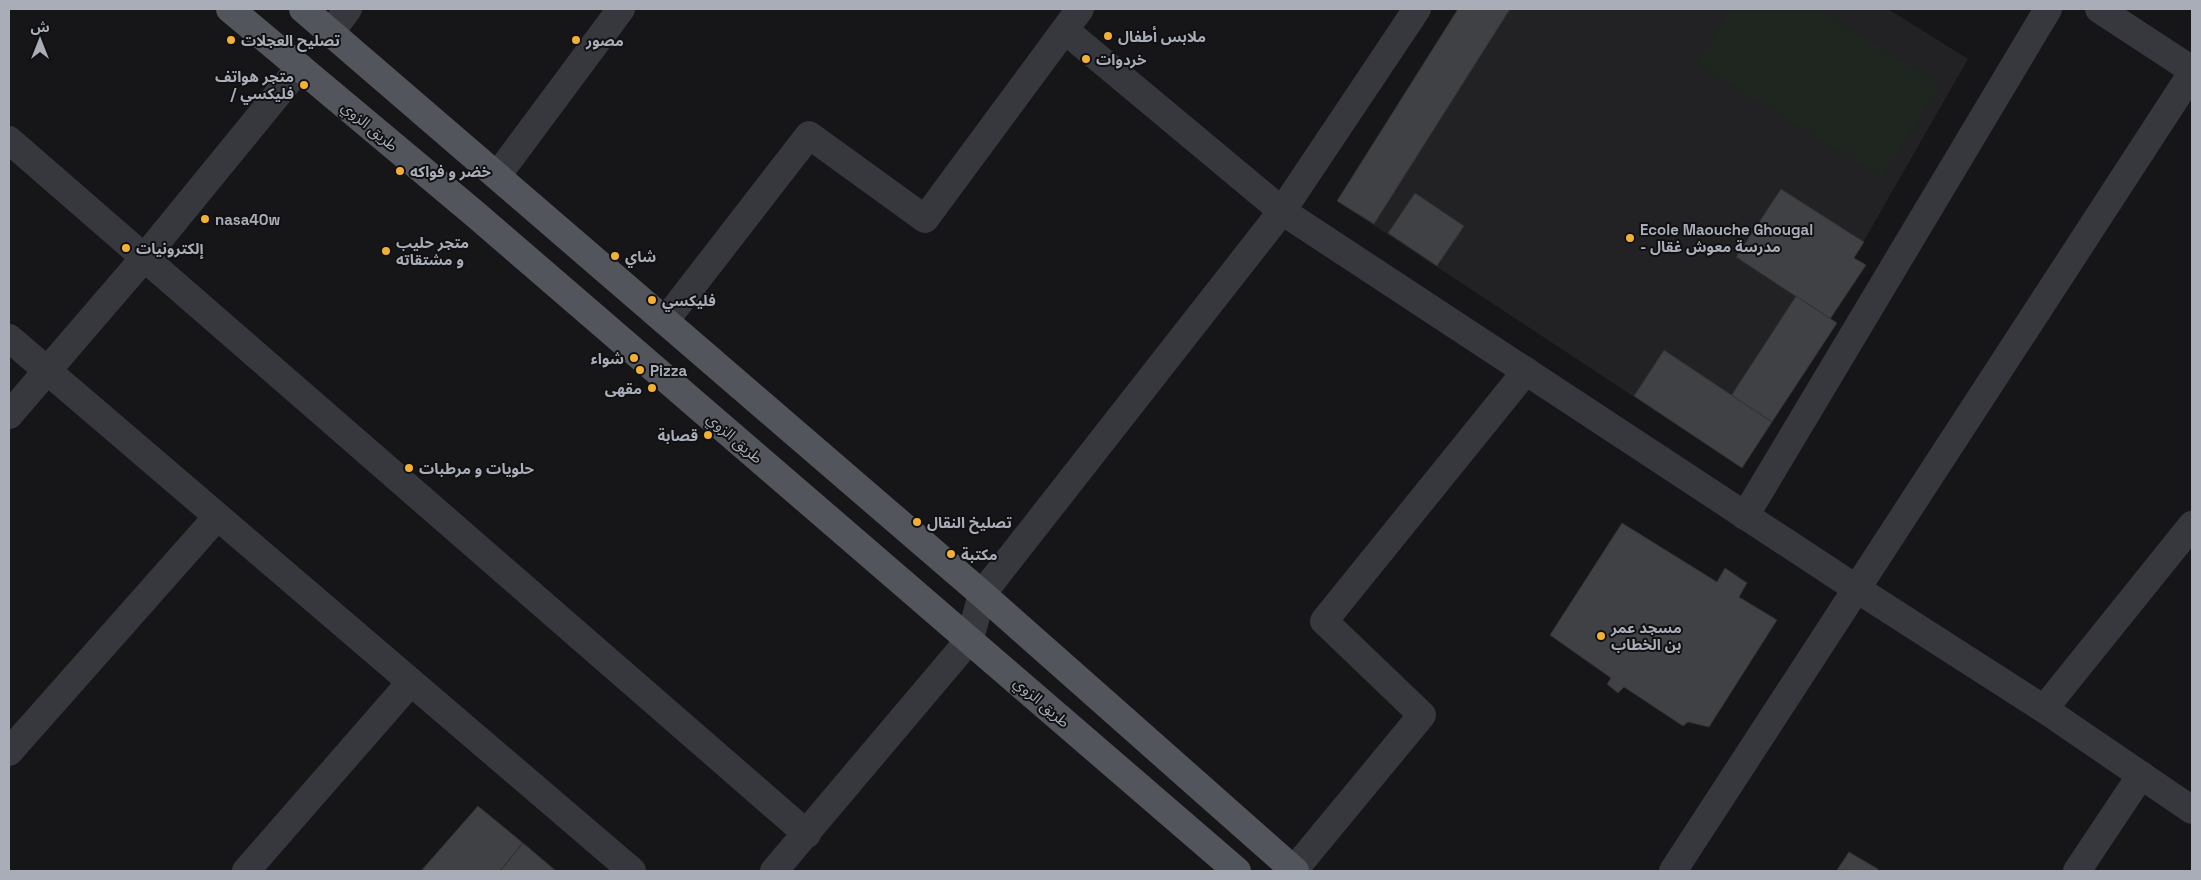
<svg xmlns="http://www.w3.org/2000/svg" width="2201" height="880" viewBox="0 0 2201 880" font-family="'Space Grotesk','Noto Sans Arabic',sans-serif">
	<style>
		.built { fill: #222225 }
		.green { fill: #1e261f }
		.building { fill: #404145; stroke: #303034 }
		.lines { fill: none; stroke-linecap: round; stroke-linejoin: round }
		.minor { stroke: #37383d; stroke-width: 28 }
		.major { stroke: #53555c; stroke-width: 28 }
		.poi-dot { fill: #f2b134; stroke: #111113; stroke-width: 2 }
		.labels { text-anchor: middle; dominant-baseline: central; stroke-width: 4; stroke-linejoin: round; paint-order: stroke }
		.poi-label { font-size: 15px; font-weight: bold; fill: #a8adb8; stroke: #111113; text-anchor: start }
		.street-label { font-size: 15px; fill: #a8adb8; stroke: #111113 }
	</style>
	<rect width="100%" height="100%" fill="#161618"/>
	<polygon class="built" points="1458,9 1888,9 1968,59 1854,258 1866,265 1830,319 1837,323 1742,468 1337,201"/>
	<polygon class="green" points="1731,9 1818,9 1941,84 1882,178 1697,64"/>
	<g class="building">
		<polygon points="1458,9 1510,9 1374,224 1337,201"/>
		<polygon points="1781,189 1864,242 1854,258 1866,265 1830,319 1736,257"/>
		<polygon points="1415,193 1464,226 1437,266 1388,233"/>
		<polygon points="1796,296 1837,323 1772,422 1731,396"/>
		<polygon points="1664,350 1772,422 1742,468 1634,396"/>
		<polygon points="1622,523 1717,582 1725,568 1747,583 1739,597 1777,620 1709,727 1688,722 1683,726 1624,687 1618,693 1607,684 1611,678 1550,635"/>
		<polygon points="478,806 523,843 500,871 421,871"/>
		<polygon points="523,843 556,871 500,871"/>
		<polygon points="1849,852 1878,869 1876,871 1837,870"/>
	</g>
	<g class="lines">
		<g class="minor">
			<polyline points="2099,9 2192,70"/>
			<polyline points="1066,31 1282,211 1857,589 2044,709 2192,810"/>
			<polyline points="331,32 348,9"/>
			<polyline points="9,140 807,834"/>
			<polyline points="497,176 621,9"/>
			<polyline points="665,321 809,135 925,219 1080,9"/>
			<polyline points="9,338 632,871"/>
			<polyline points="9,415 144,258 300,67"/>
			<polyline points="1745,516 2048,9"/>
			<polyline points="2044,709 2192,525"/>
			<polyline points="9,752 217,517"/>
			<polyline points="1294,870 1422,715 1324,621 1526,371"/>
			<polyline points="246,871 410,683"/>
			<polyline points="774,871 970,639 982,594 1282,211 1417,9"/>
			<polyline points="1673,871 2192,73"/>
			<polyline points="2077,871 2141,775"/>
		</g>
		<g class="major">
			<polyline points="230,9 475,214 1237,871"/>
			<polyline points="303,9 982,594 1295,871"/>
		</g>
	</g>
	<g class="poi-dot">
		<circle cx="1108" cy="36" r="5"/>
		<circle cx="231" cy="40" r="5"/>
		<circle cx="576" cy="40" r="5"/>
		<circle cx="1086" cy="59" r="5"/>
		<circle cx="304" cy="85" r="5"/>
		<circle cx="400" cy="171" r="5"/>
		<circle cx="205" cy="219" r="5"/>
		<circle cx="1630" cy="238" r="5"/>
		<circle cx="126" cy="248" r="5"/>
		<circle cx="386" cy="251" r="5"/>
		<circle cx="615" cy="256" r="5"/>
		<circle cx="652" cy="300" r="5"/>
		<circle cx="634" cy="358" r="5"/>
		<circle cx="640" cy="370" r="5"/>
		<circle cx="652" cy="388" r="5"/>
		<circle cx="708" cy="435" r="5"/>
		<circle cx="409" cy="468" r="5"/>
		<circle cx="917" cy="522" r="5"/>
		<circle cx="951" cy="554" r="5"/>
		<circle cx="1601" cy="636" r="5"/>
	</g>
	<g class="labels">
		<g class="poi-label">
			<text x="1118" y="36">ملابس أطفال</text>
			<text x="241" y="40">تصليح العجلات</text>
			<text x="586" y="40">مصور</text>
			<text x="1096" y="59">خردوات</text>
			<text x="294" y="76" text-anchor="end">متجر هواتف<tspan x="294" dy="17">/ فليكسي</tspan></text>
			<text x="410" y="171">خضر و فواكه</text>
			<text x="215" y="219">nasa40w</text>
			<text x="1640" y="229">Ecole Maouche Ghougal<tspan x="1640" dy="17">- مدرسة معوش غقال</tspan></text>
			<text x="396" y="242">متجر حليب<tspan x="396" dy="17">و مشتقاته</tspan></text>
			<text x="136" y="248">إلكترونيات</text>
			<text x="625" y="256">شاي</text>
			<text x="662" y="300">فليكسي</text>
			<text x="624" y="358" text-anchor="end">شواء</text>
			<text x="650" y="370">Pizza</text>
			<text x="642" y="388" text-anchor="end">مقهى</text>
			<text x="698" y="435" text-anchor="end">قصابة</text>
			<text x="419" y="468">حلويات و مرطبات</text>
			<text x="927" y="522">تصليخ النقال</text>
			<text x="961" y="554">مكتبة</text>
			<text x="1611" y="627">مسجد عمر<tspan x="1611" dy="17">بن الخطاب</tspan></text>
		</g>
		<g class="street-label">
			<text transform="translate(370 126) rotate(40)">طريق الزوي</text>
			<text transform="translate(735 438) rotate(41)">طريق الزوي</text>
			<text transform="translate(1042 702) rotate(41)">طريق الزوي</text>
		</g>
	</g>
	<rect width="2201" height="880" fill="none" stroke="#a8adb8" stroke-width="20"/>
	<g transform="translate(40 40)" stroke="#111113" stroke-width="4" paint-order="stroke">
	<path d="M0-4L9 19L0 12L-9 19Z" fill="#a8adb8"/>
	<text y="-8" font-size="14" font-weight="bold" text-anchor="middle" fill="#a8adb8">ش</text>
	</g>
</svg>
